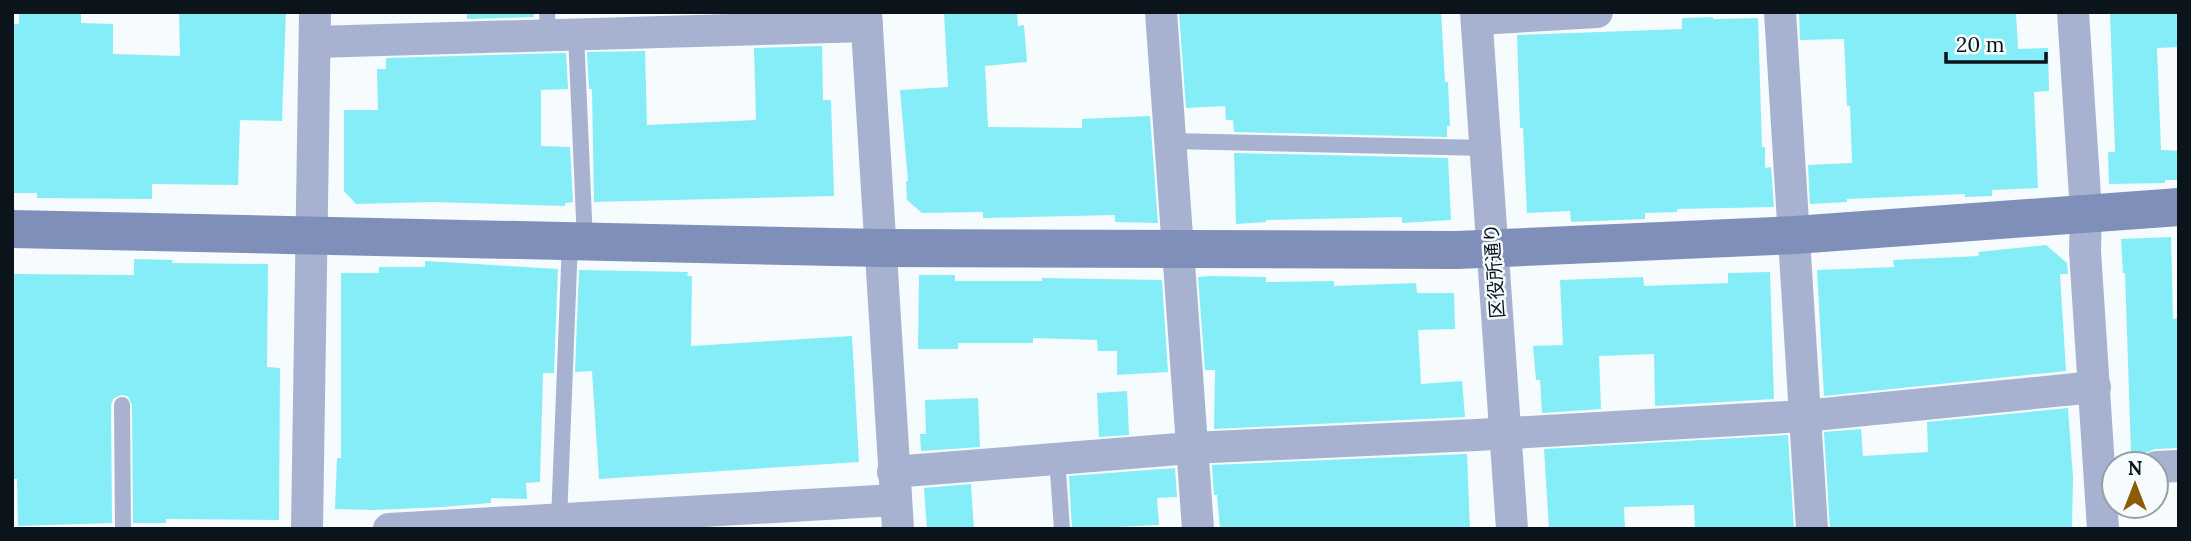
<svg xmlns="http://www.w3.org/2000/svg" width="2191" height="541" viewBox="0 0 2191 541" font-family="Lora,'Noto Sans JP',serif">
	<style>
		.building { fill: #84edf7 }
		.lines { fill: none; stroke-linecap: round; stroke-linejoin: round }
		.lane { stroke: #a7b2d0; stroke-width: 16 }
		.street { stroke: #a7b2d0; stroke-width: 32 }
		.secondary { stroke: #808fba; stroke-width: 38 }
		.labels { text-anchor: middle; dominant-baseline: central; stroke-width: 5; stroke-linejoin: round; paint-order: stroke }
		.street-label { font-size: 19px; fill: #0b141a; stroke: #f6fbfe }
	</style>
	<rect width="100%" height="100%" fill="#f6fbfe"/>
	<g class="building">
		<polygon points="19,12 81,12 81,23 113,24 113,54 180,56 179,12 286,12 282,121 240,120 238,185 152,184 152,199 37,198 37,193 12,193 13,24 19,24"/>
		<polygon points="467,12 533,12 534,17 467,19"/>
		<polygon points="944,12 1017,12 1018,26 1024,25 1027,62 985,66 988,127 1082,128 1082,119 1150,116 1158,223 1115,222 1115,215 983,218 983,212 922,213 907,200 906,181 908,181 900,90 948,87"/>
		<polygon points="1179,12 1441,12 1445,82 1448,82 1450,126 1447,126 1447,137 1234,132 1233,120 1226,120 1225,106 1186,108"/>
		<polygon points="1840,12 2016,12 2018,49 2048,48 2049,91 2034,92 2038,188 1992,190 1992,196 1965,197 1965,194 1847,199 1847,202 1810,204 1808,165 1852,163 1850,106 1847,106 1844,39 1800,40 1799,14"/>
		<polygon points="2110,12 2179,12 2179,47 2157,48 2161,150 2179,151 2179,180 2165,180 2165,183 2109,184 2108,152 2115,152"/>
		<polygon points="1713,17 1713,19 1758,18 1762,147 1765,147 1765,168 1771,167 1774,207 1677,209 1677,212 1645,213 1645,219 1571,222 1570,211 1527,213 1523,128 1520,128 1517,35 1682,29 1682,18"/>
		<polygon points="822,46 823,100 831,100 834,196 594,202 592,89 589,89 587,52 645,51 647,125 756,120 754,48"/>
		<polygon points="566,53 568,89 541,90 541,146 570,147 573,202 565,203 565,206 433,202 356,204 344,191 344,110 378,110 377,69 386,69 386,58"/>
		<polygon points="1234,153 1448,158 1451,220 1402,223 1402,217 1266,220 1266,222 1236,224"/>
		<polygon points="2171,237 2173,319 2179,318 2179,448 2155,449 2145,453 2131,453 2125,273 2123,273 2121,239"/>
		<polygon points="2046,245 2067,263 2068,274 2060,274 2066,371 1824,396 1817,270 1894,267 1893,260 1979,256 1978,252"/>
		<polygon points="134,259 173,260 172,263 268,264 267,367 280,368 279,520 166,519 166,523 133,523 132,405 128,396 121,395 113,399 111,405 112,523 18,526 17,479 12,479 12,274 134,275"/>
		<polygon points="425,261 558,269 554,373 543,373 540,482 526,483 527,499 491,498 491,503 442,507 374,510 335,509 337,458 341,458 341,273 379,273 379,267 425,267"/>
		<polygon points="579,270 688,272 687,276 692,276 691,346 852,336 859,462 599,479 592,371 575,372"/>
		<polygon points="1770,272 1774,399 1655,406 1654,354 1599,356 1601,409 1542,413 1540,380 1536,380 1533,346 1563,345 1560,280 1643,277 1644,286 1728,283 1728,273"/>
		<polygon points="919,275 955,275 955,281 1042,281 1042,278 1162,280 1168,372 1117,375 1117,351 1098,351 1097,340 1033,338 1033,343 958,343 958,349 918,349"/>
		<polygon points="1210,276 1266,277 1266,282 1334,281 1334,286 1416,283 1417,293 1454,293 1455,329 1418,330 1421,384 1462,381 1465,417 1214,429 1215,370 1205,370 1198,277"/>
		<polygon points="1127,391 1129,435 1099,437 1097,393"/>
		<polygon points="978,398 980,447 921,451 920,434 926,434 925,400"/>
		<polygon points="2068,408 2073,478 2072,529 1830,529 1824,432 1861,429 1863,456 1928,452 1927,422"/>
		<polygon points="1788,435 1794,529 1695,529 1694,505 1624,507 1625,529 1549,529 1544,449"/>
		<polygon points="1467,454 1470,529 1220,529 1217,495 1214,495 1212,465"/>
		<polygon points="1175,468 1177,497 1157,498 1159,525 1072,529 1069,476"/>
		<polygon points="971,484 974,529 927,529 924,488"/>
	</g>
	<g class="lines">
		<g class="lane">
			<polyline points="547,12 548,35"/>
			<polyline points="576,34 585,242"/>
			<polyline points="1171,141 1486,148"/>
			<polyline points="122,405 123,529"/>
			<polyline points="1057,458 1062,529"/>
			<polyline points="559,520 570,241"/>
		</g>
		<g class="street">
			<polyline points="866,12 898,529"/>
			<polyline points="1161,12 1198,529"/>
			<polyline points="1476,12 1512,529"/>
			<polyline points="1780,12 1812,529"/>
			<polyline points="2073,12 2086,212 2085,251 2103,529"/>
			<polyline points="1477,19 1597,12"/>
			<polyline points="315,42 867,26"/>
			<polyline points="2156,467 2179,466"/>
			<polyline points="893,472 1191,448 1476,435 1804,416 2095,387"/>
			<polyline points="307,529 315,12"/>
			<polyline points="389,529 895,500"/>
		</g>
		<polyline class="secondary" points="12,229 880,248 1457,250 1795,235 2179,207"/>
	</g>
	<g class="labels">
		<g class="street-label">
			<text transform="translate(1494 271) rotate(-94)">区役所通り</text>
		</g>
	</g>
	<rect width="2191" height="541" fill="none" stroke="#0b141a" stroke-width="28"/>
	<g transform="translate(2135 485)"><circle r="33" fill="#f6fbfe" stroke="#989fa3" stroke-width="2"/>
	<path d="M0-5L12 26L0 18L-12 26Z" fill="#8d5a08"/>
	<text y="-10" font-size="19" font-weight="bold" text-anchor="middle" fill="#0b141a">N</text>
	</g>
	<path d="M1946 52v10h100v-10" fill="none" stroke="#0b141a" stroke-width="3.5"/>
	<text x="1956" y="52" font-size="21" fill="#0b141a" stroke="#f6fbfe" stroke-width="5" paint-order="stroke">20 m</text>
</svg>
